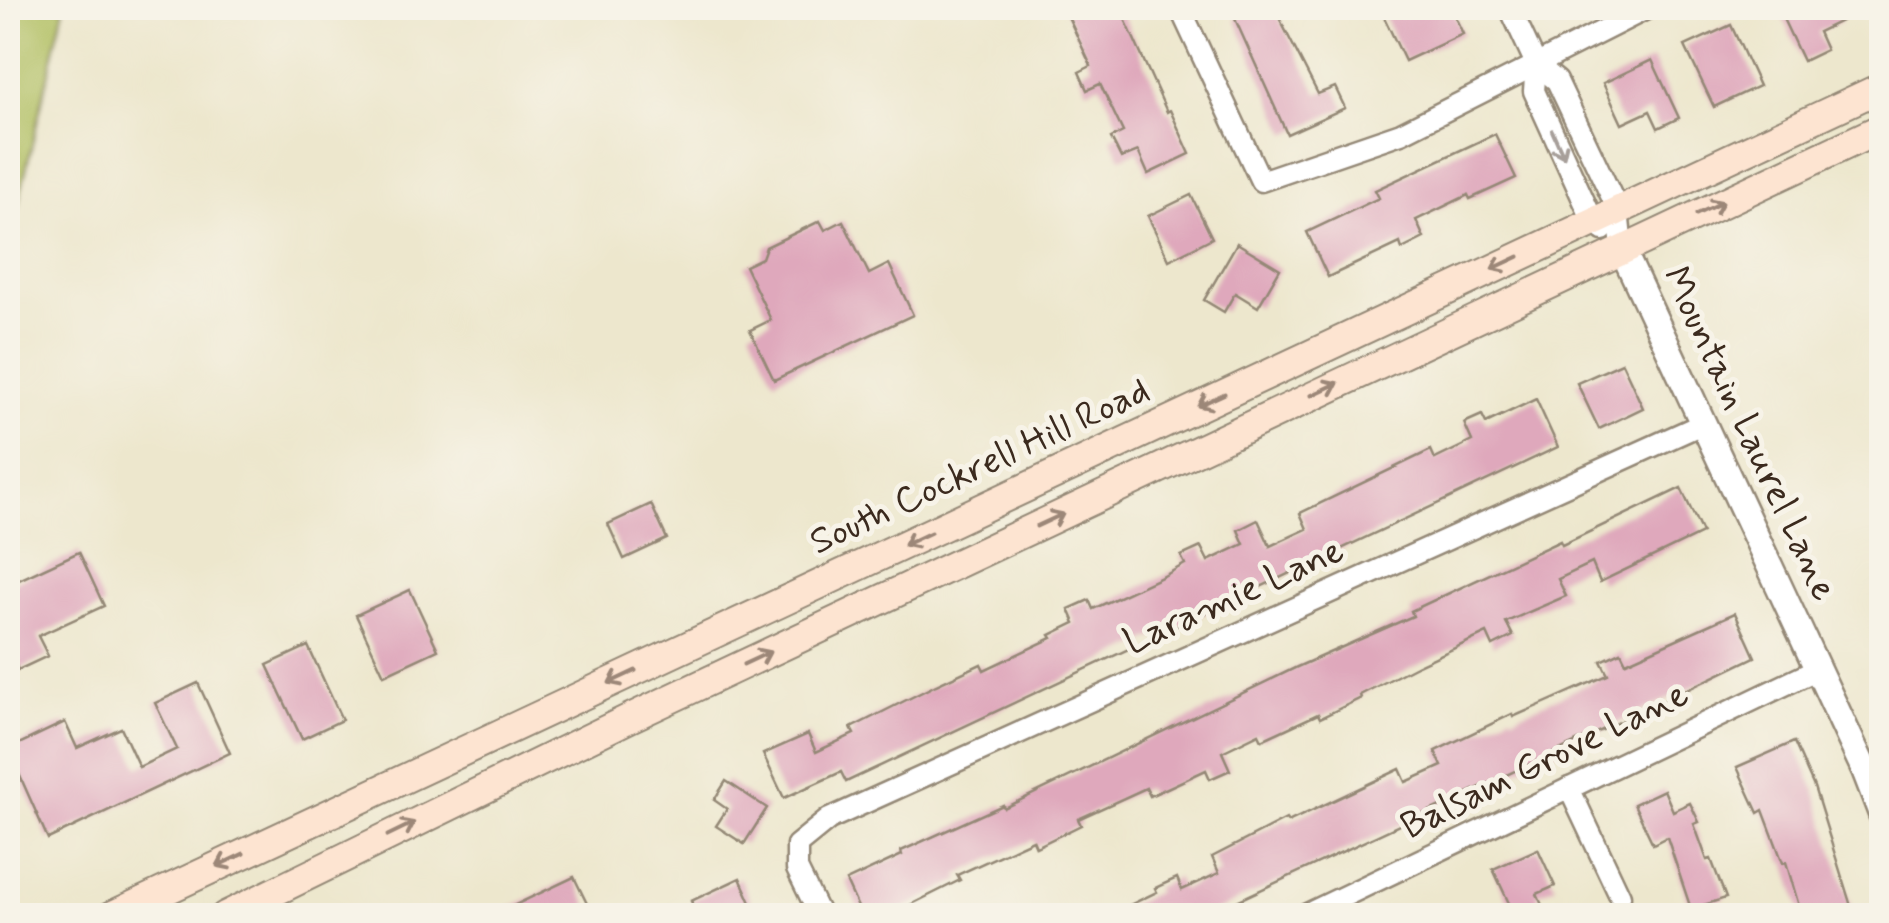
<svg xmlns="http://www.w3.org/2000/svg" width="1889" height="923" viewBox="0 0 1889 923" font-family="Mynerve,sans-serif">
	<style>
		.green { fill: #b1bf62; stroke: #767440; stroke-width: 2.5 }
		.building { fill: #dfa8bc }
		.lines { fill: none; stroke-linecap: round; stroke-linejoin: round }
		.minor-casing { stroke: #948876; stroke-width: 25 }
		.tertiary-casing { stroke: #948876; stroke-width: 30 }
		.secondary-casing { stroke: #948876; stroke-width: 32 }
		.minor { stroke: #fff; stroke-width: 20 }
		.tertiary { stroke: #fff; stroke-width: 25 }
		.secondary { stroke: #fde4d1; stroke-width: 28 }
		.oneway { stroke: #a79f9a }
		.oneway2 { stroke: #9c8778 }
		.labels { text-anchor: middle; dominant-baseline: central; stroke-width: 10; stroke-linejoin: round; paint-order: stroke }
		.street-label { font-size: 38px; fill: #3b2a1e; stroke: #f7f3e8 }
	</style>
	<rect width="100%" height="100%" fill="#f7f3e8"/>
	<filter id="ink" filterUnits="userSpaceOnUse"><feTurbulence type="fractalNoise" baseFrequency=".01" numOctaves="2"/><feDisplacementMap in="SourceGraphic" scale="20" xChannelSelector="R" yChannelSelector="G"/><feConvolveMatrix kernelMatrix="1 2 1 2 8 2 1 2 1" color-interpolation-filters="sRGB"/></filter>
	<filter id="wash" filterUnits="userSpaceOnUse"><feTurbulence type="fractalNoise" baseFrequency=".0048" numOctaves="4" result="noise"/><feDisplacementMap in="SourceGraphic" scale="40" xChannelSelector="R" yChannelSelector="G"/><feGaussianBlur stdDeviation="2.25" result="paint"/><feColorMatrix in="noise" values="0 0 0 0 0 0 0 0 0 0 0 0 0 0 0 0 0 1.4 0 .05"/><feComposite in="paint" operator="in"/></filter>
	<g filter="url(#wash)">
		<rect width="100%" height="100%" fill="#ede7cd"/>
		<polygon class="green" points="8,8 64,8 8,247"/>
		<g id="blocks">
			<g class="building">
				<polygon points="1064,8 1120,8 1167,112 1170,110 1190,154 1148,174 1138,151 1121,158 1111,138 1123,132 1100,84 1087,90 1079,72 1091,66"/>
				<polygon points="1260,8 1274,8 1318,94 1335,87 1345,108 1287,134 1235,19"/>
				<polygon points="1400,8 1451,8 1463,34 1405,61 1383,15"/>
				<polygon points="1778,8 1835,8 1841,21 1818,32 1826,50 1803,61"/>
				<polygon points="1731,25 1759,86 1714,107 1685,46"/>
				<polygon points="1652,60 1679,118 1658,128 1650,111 1622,124 1603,83"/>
				<polygon points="1495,134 1516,178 1470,199 1468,195 1416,220 1424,238 1402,249 1400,243 1328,277 1307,232 1379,198 1375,190"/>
				<polygon points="1191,195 1212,238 1169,260 1148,216"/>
				<polygon points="820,221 825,230 843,221 869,274 889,264 913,315 774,380 750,330 771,320 745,266 762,258 766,247"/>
				<polygon points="1237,243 1280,269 1258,307 1235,293 1224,312 1204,300"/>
				<polygon points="1622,363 1643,408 1599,429 1577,383"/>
				<polygon points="1536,399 1558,447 846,782 841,772 784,798 763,754 808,734 816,752 854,734 851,728 936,685 981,664 984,670 1052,638 1050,635 1075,623 1069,609 1089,600 1093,609 1162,577 1185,564 1181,556 1201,547 1208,561 1244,544 1238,530 1258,520 1270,546 1307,529 1300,513 1431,450 1435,459 1472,441 1464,423 1482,415 1486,423"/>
				<polygon points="1681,488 1702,533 1600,582 1592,563 1558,579 1566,596 1506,622 1513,636 1493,646 1487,633 1418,665 1360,695 1361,698 1320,718 1318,714 1262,740 1259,734 1222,752 1230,770 1210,779 1206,770 1150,796 1146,788 1078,819 1081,825 1036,847 1033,840 957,875 960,880 888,916 862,916 846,881 902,855 901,851 1003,805 1004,808 1297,667 1413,616 1411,611 1560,541 1562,545"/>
				<polygon points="651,504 667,539 624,559 608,524"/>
				<polygon points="79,552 104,606 38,636 48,656 18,670 8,647 8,585"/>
				<polygon points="410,590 438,650 384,675 356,615"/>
				<polygon points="1735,613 1755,657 1647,709 1205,916 1107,916 1157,892 1155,888 1177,878 1182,890 1219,873 1212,857 1286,819 1288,822 1400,769 1406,782 1442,766 1435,751 1512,714 1513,717 1608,675 1601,661 1621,652 1626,662"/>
				<polygon points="308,646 342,720 302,739 267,665"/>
				<polygon points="198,683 230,753 48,839 8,749 65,722 77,748 121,728 139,767 177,749 155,703"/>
				<polygon points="1794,742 1814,787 1854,916 1802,916 1786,862 1783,863 1763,810 1758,813 1737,767"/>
				<polygon points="726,781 767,808 744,844 716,826 727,809 714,800"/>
				<polygon points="1664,790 1673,811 1690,803 1699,822 1694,824 1707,860 1711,859 1726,898 1691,909 1667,837 1653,844 1634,804"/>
				<polygon points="1538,849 1555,886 1537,894 1547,916 1515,916 1493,869"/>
				<polygon points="574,877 593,916 492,916"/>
				<polygon points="740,878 757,916 698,916 691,901"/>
			</g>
		</g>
	</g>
	<g filter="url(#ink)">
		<use href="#blocks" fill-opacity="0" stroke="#948876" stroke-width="2.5"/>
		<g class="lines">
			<defs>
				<g id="minor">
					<polyline points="1180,8 1261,181 1401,133 1648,8"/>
					<polyline points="1510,8 1536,64 1557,81 1618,210 1622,249"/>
					<polyline points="1536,64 1534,91 1593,221 1603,230"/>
					<polyline points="1569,788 1620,896"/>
					<polyline points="820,916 797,869 797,845 829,819 1702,424"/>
					<polyline points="1303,916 1818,669"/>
				</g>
				<polyline id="tertiary" points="1622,249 1865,771 1882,815"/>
				<g id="secondary">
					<polyline points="111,916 1882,87"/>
					<polyline points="225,916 630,718 1882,128"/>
				</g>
			</defs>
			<use href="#minor" class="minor-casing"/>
			<use href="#tertiary" class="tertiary-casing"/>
			<use href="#secondary" class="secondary-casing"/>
			<use href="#minor" class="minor"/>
			<use href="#tertiary" class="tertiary"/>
			<use href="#secondary" class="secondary"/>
		</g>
		<defs><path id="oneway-shaft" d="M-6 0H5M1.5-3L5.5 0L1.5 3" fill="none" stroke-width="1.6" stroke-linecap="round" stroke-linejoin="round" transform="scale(2.5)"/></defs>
		<use class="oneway" href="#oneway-shaft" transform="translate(1558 144) rotate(66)"/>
		<g class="oneway2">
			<use href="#oneway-shaft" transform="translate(1710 208) rotate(-25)"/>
			<use href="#oneway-shaft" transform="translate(1505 263) rotate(155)"/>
			<use href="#oneway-shaft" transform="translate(1325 389) rotate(-25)"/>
			<use href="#oneway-shaft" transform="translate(1211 400) rotate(155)"/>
			<use href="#oneway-shaft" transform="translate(1050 520) rotate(-25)"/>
			<use href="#oneway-shaft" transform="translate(917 539) rotate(155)"/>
			<use href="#oneway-shaft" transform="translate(757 658) rotate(-25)"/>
			<use href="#oneway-shaft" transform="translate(622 677) rotate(155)"/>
			<use href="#oneway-shaft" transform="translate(401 829) rotate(-26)"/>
			<use href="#oneway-shaft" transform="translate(230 860) rotate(155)"/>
		</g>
	</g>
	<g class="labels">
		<g class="street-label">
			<text transform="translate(1749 434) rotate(65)">Mountain Laurel Lane</text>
			<text transform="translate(980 467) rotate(-25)">South Cockrell Hill Road</text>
			<text transform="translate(1234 597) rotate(-24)">Laramie Lane</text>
			<text transform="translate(1545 761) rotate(-26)">Balsam Grove Lane</text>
		</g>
	</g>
	<rect width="1889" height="923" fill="none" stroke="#f7f3e8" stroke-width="40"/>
</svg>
